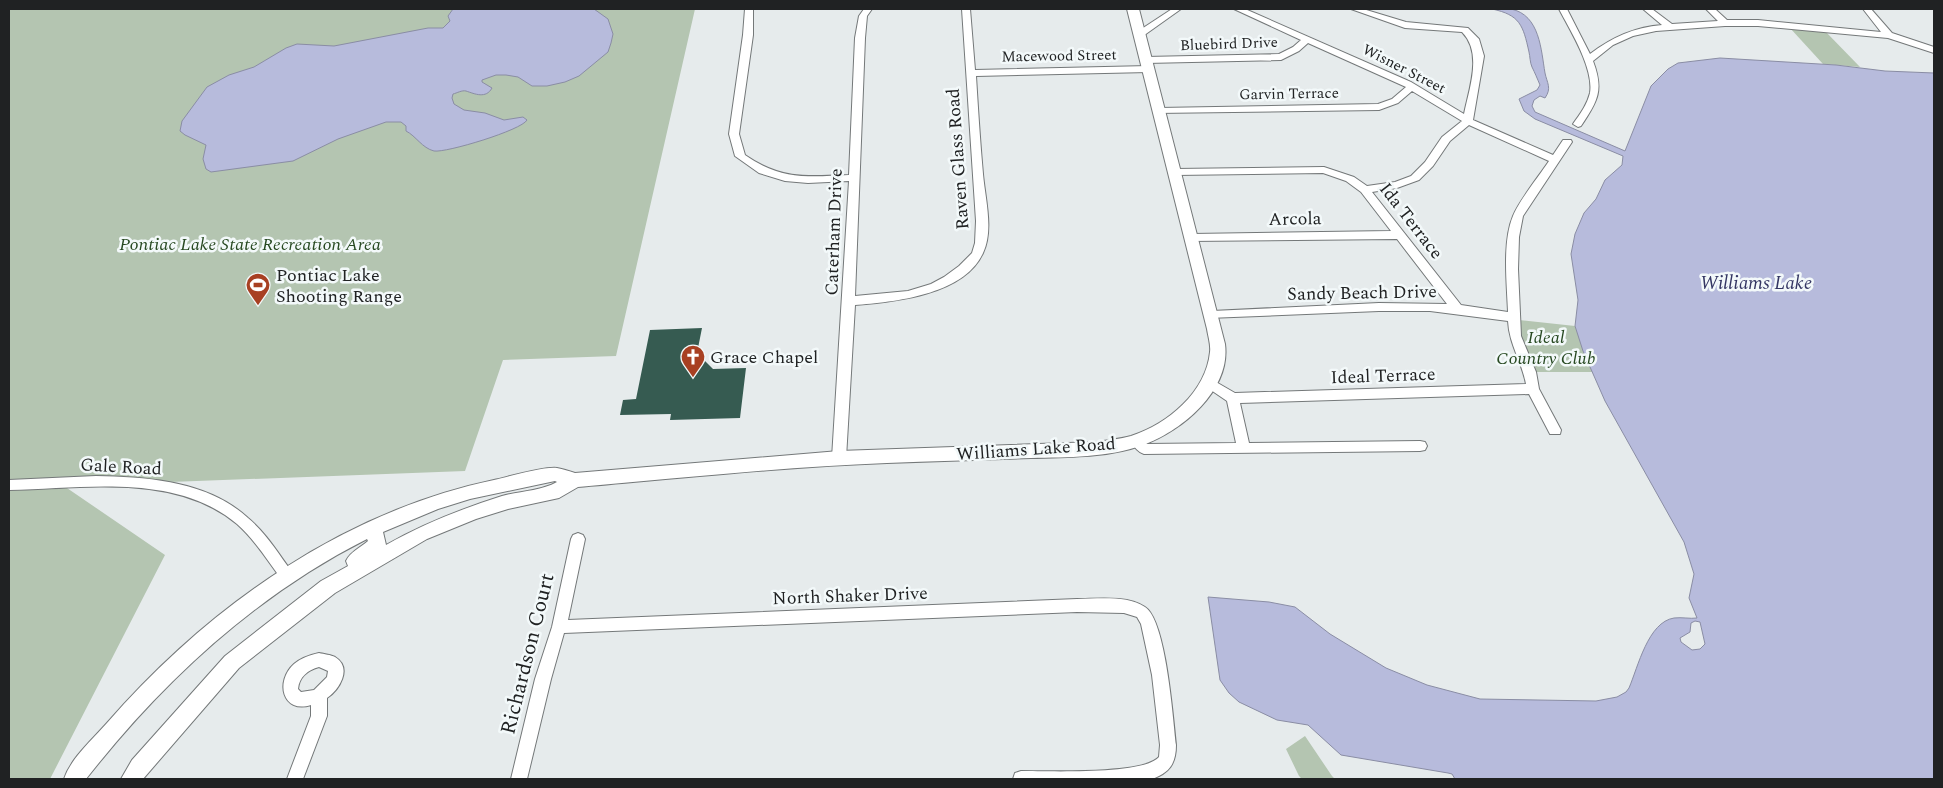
<svg xmlns="http://www.w3.org/2000/svg" width="1943" height="788" viewBox="0 0 1943 788" font-family="Spectral,serif">
	<style>
		.green { fill: #b4c5b1 }
		.water { fill: #b7bbdc; stroke: #8a8da4; fill-rule: evenodd }
		.building { fill: #365b51 }
		.lines { fill: none; stroke-linecap: round; stroke-linejoin: round }
		.minor-casing { stroke: #747879; stroke-width: 2 }
		.major-casing { stroke: #747879; stroke-width: 2 }
		.minor { fill: #fff; fill-rule: evenodd }
		.major { fill: #fff; fill-rule: evenodd }
		.labels { text-anchor: middle; dominant-baseline: central; stroke-width: 5; stroke-linejoin: round; paint-order: stroke }
		.far-street-label { font-size: 15px; fill: #202223; stroke: #f3f9fa }
		.street-label { font-size: 18px; fill: #202223; stroke: #f3f9fa }
		.park-label { font-size: 18px; font-style: italic; fill: #274921; stroke: #f3f9fa }
		.poi-label { font-size: 18px; fill: #202223; stroke: #f3f9fa; text-anchor: start }
		.water-label { font-size: 19px; font-style: italic; fill: #343663; stroke: #f3f9fa }
		.near-street-label { font-size: 21px; fill: #202223; stroke: #f3f9fa }
	</style>
	<rect width="100%" height="100%" fill="#e6ebec"/>
	<g class="green">
		<polygon points="9,9 695,9 616,356 503,360 465,471 64,486 165,555 50,779 9,779"/>
		<polygon points="1790,28 1825,31 1860,67 1823,64"/>
		<polygon points="1519,320 1575,326 1593,372 1530,372 1515,336"/>
		<polygon points="1305,736 1332,776 1335,779 1302,779 1299,776 1286,749"/>
	</g>
	<g class="water">
		<path d="M453 9H594L608 19 613 34 611 43 608 52 579 76 565 82 547 86H532L518 77 506 75H496L482 80V82L492 88C486 99 475 94 466 91 462 90 457 93 453 94L452 98 454 104 464 110 485 113 504 120 523 117 527 120C522 130 446 153 434 151 422 148 416 136 406 131V126L401 122H386L338 139 293 161 211 172 206 169 203 159 206 145 185 135 180 131 182 121 207 87 229 75 254 67 286 48 297 44 334 46 428 28H443L450 21 448 16Z"/>
		<path d="M1492 9C1498 9 1505 8 1511 9 1540 15 1541 50 1545 73 1547 83 1552 88 1545 98L1540 96 1534 100 1532 106 1535 112 1625 151 1651 86 1668 69 1678 63 1720 58 1836 65 1885 71 1934 73V779H1455L1452 774 1448 773 1341 755 1308 725 1277 720 1239 702 1229 693 1220 680 1208 597 1269 602 1295 607 1330 634 1386 668 1427 685 1480 699 1596 701 1617 697 1626 692 1629 688C1638 667 1648 622 1674 618 1682 617 1690 619 1697 618L1689 598 1694 574 1684 542 1605 401 1583 351 1575 326 1578 300 1571 254 1575 234 1584 213 1596 199 1605 180 1622 165 1623 156 1535 119 1524 111 1519 99 1537 90 1540 85C1537 78 1535 73 1532 67 1530 63 1530 56 1529 52 1523 25 1520 15 1492 9ZM1695 621 1700 622 1705 644 1700 649 1692 650 1681 642 1680 638 1690 632 1691 623Z"/>
	</g>
	<polygon class="building" points="702,328 697,353 713,369 746,368 740,418 670,420 671,414 620,415 623,400 636,399 650,330"/>
	<g class="lines">
		<defs>
			<g id="minor">
				<path d="M745 9H753V35L739 134 745 155C781 180 807 177 849 175L855 38 859 16 864 9H872L867 16 865 38 855 296 908 291 931 284 944 277 959 266 972 253 975 243 976 221 962 9H970L975 70 1149 66 1154 69 1149 72 976 76C978 109 980 141 983 174 985 198 994 230 983 253 964 295 894 302 855 305L846 458 844 462 839 463 834 462 832 458 849 181 808 183 785 181 759 173 735 156 729 134 743 35Z"/>
				<polygon points="1172,9 1181,9 1143,36 1137,36 1137,32"/>
				<path d="M1234 9H1245L1411 82 1464 114C1469 89 1483 53 1462 32L1405 28 1351 9H1363L1406 22 1468 28 1479 39 1484 56 1473 120 1553 155 1563 140H1571L1572 142 1523 216 1519 237 1518 269 1521 336 1536 372 1539 389 1561 430 1560 434H1550L1529 394 1240 403 1249 443 1420 441 1425 442 1427 446 1425 450 1420 451 1144 454C1138 452 1134 447 1131 441L1132 437C1140 435 1142 438 1147 444L1236 443 1227 401 1205 386 1203 383 1205 380 1209 378 1235 393 1526 384C1522 362 1509 344 1508 321L1430 311H1379L1208 318 1206 315 1212 311 1379 303 1447 304 1397 239 1188 241 1187 238 1188 235 1192 234 1391 231 1361 192 1346 181 1323 173 1175 175 1170 172 1175 169 1324 167 1354 177 1367 186 1395 182 1411 176 1425 162 1442 137 1462 121 1412 91 1398 103 1379 110 1156 113 1154 111 1159 108 1378 104 1392 99 1406 87 1308 43 1299 51 1281 60 1146 63 1141 60 1146 57 1279 54 1293 47 1301 40ZM1469 125 1549 161C1539 176 1519 201 1513 216 1502 242 1507 284 1508 312L1461 305 1372 192 1397 188 1419 180 1433 166 1450 141Z"/>
				<path d="M1559 9H1567L1590 54C1611 38 1634 27 1662 25L1643 9H1652L1672 24 1718 21 1706 9H1715L1727 20H1758L1881 32 1863 9H1871L1892 33 1934 47V53L1888 38 1758 26H1725L1656 31 1633 36 1613 45 1593 61C1604 90 1598 101 1581 126L1578 127 1573 124C1580 114 1587 105 1590 93 1594 68 1570 30 1559 9Z"/>
				<path d="M96 476C148 477 208 481 248 518 266 533 278 553 292 572L294 576 292 580 287 582 282 580C268 561 255 540 237 524 175 472 83 489 9 490V480Z"/>
				<path d="M578 533 583 535 585 539 568 620 1077 599C1097 599 1127 595 1145 607 1166 620 1173 719 1176 745 1176 764 1169 773 1152 779H1013L1015 773 1021 771C1047 771 1144 775 1159 757L1160 745 1152 675 1141 624 1137 617 1124 613 1077 612 564 633 551 679 527 779H511L535 679 552 627 571 539 573 535Z"/>
				<path d="M319 653C324 654 331 655 335 657 353 668 339 690 327 698V716L303 779H287L311 716V705C282 714 275 681 294 664 301 658 310 655 319 653ZM319 667 328 671 327 677 314 690 301 692 298 689C299 677 308 670 319 667Z"/>
			</g>
			<path id="major" d="M1127 9H1139L1225 344C1231 390 1182 431 1143 445 1107 458 1068 457 1031 458 983 460 935 461 887 463 784 467 681 478 578 487L559 498 508 509 476 519 427 539 335 593 239 668 143 779H121L132 760 225 656 321 581 348 566 346 561C350 552 360 548 368 541L367 539C256 595 162 682 86 779H64C71 758 92 740 107 723 208 607 342 512 494 480 508 477 545 466 557 468 563 469 569 471 575 473L839 451 1097 442C1108 440 1120 439 1131 436 1168 424 1206 392 1210 352 1211 345 1208 336 1207 329ZM555 481 557 482C541 491 520 491 502 496 461 509 423 524 386 545L383 532 438 509 470 499Z"/>
		</defs>
		<use href="#minor" class="minor-casing"/>
		<use href="#major" class="major-casing"/>
		<use href="#minor" class="minor"/>
		<use href="#major" class="major"/>
	</g>
	<defs>
		<symbol id="stadium-pin" viewBox="-11 -11 22 30"><path d="M0 17L-7.5 6A9.5 9.5 0 1 1 7.5 6Z" fill="#a84022" stroke="#f3f9fa"/><path d="M0-5a6.5 5 0 1 0 0 10a6.5 5 0 1 0 0-10ZM-3.5-1.8h7v3.6h-7Z" fill="#fff"/></symbol>
		<symbol id="church-pin" viewBox="-11 -11 22 30"><path d="M0 17L-7.5 6A9.5 9.5 0 1 1 7.5 6Z" fill="#a84022" stroke="#f3f9fa"/><path d="M-1.2-6h2.4v3.5h3.3v2.4h-3.3V6h-2.4V-.1h-3.3v-2.4h3.3Z" fill="#fff"/></symbol>
	</defs>
	<g fill-rule="evenodd">
		<use href="#stadium-pin" x="244" y="271" width="28" height="38"/>
		<use href="#church-pin" x="679" y="343" width="28" height="38"/>
	</g>
	<g class="labels">
		<g class="far-street-label">
			<text transform="translate(1229 44) rotate(-2)">Bluebird Drive</text>
			<text transform="translate(1059 56) rotate(-1)">Macewood Street</text>
			<text transform="translate(1404 69) rotate(27)">Wisner Street</text>
			<text transform="translate(1289 94) rotate(-1)">Garvin Terrace</text>
		</g>
		<g class="street-label">
			<text transform="translate(958 159) rotate(-94)">Raven Glass Road</text>
			<text transform="translate(1295 219) rotate(-1)">Arcola</text>
			<text transform="translate(1411 221) rotate(52)">Ida Terrace</text>
			<text transform="translate(834 232) rotate(-88)">Caterham Drive</text>
			<text transform="translate(1362 293) rotate(-1)">Sandy Beach Drive</text>
			<text transform="translate(1383 376) rotate(-2)">Ideal Terrace</text>
			<text transform="translate(1036 449) rotate(-4)">Williams Lake Road</text>
			<text transform="translate(121 467) rotate(3)">Gale Road</text>
			<text transform="translate(850 596) rotate(-2)">North Shaker Drive</text>
		</g>
		<g class="park-label">
			<text x="250" y="244">Pontiac Lake State Recreation Area</text>
			<text x="1546" y="337">Ideal<tspan x="1546" dy="21">Country Club</tspan></text>
		</g>
		<g class="poi-label">
			<text x="276" y="275">Pontiac Lake<tspan x="276" dy="21">Shooting Range</tspan></text>
			<text x="710" y="357">Grace Chapel</text>
		</g>
		<g class="water-label">
			<text x="1756" y="283">Williams Lake</text>
		</g>
		<g class="near-street-label">
			<text transform="translate(528 654) rotate(-76)">Richardson Court</text>
		</g>
	</g>
	<rect width="1943" height="788" fill="none" stroke="#202223" stroke-width="20"/>
</svg>
